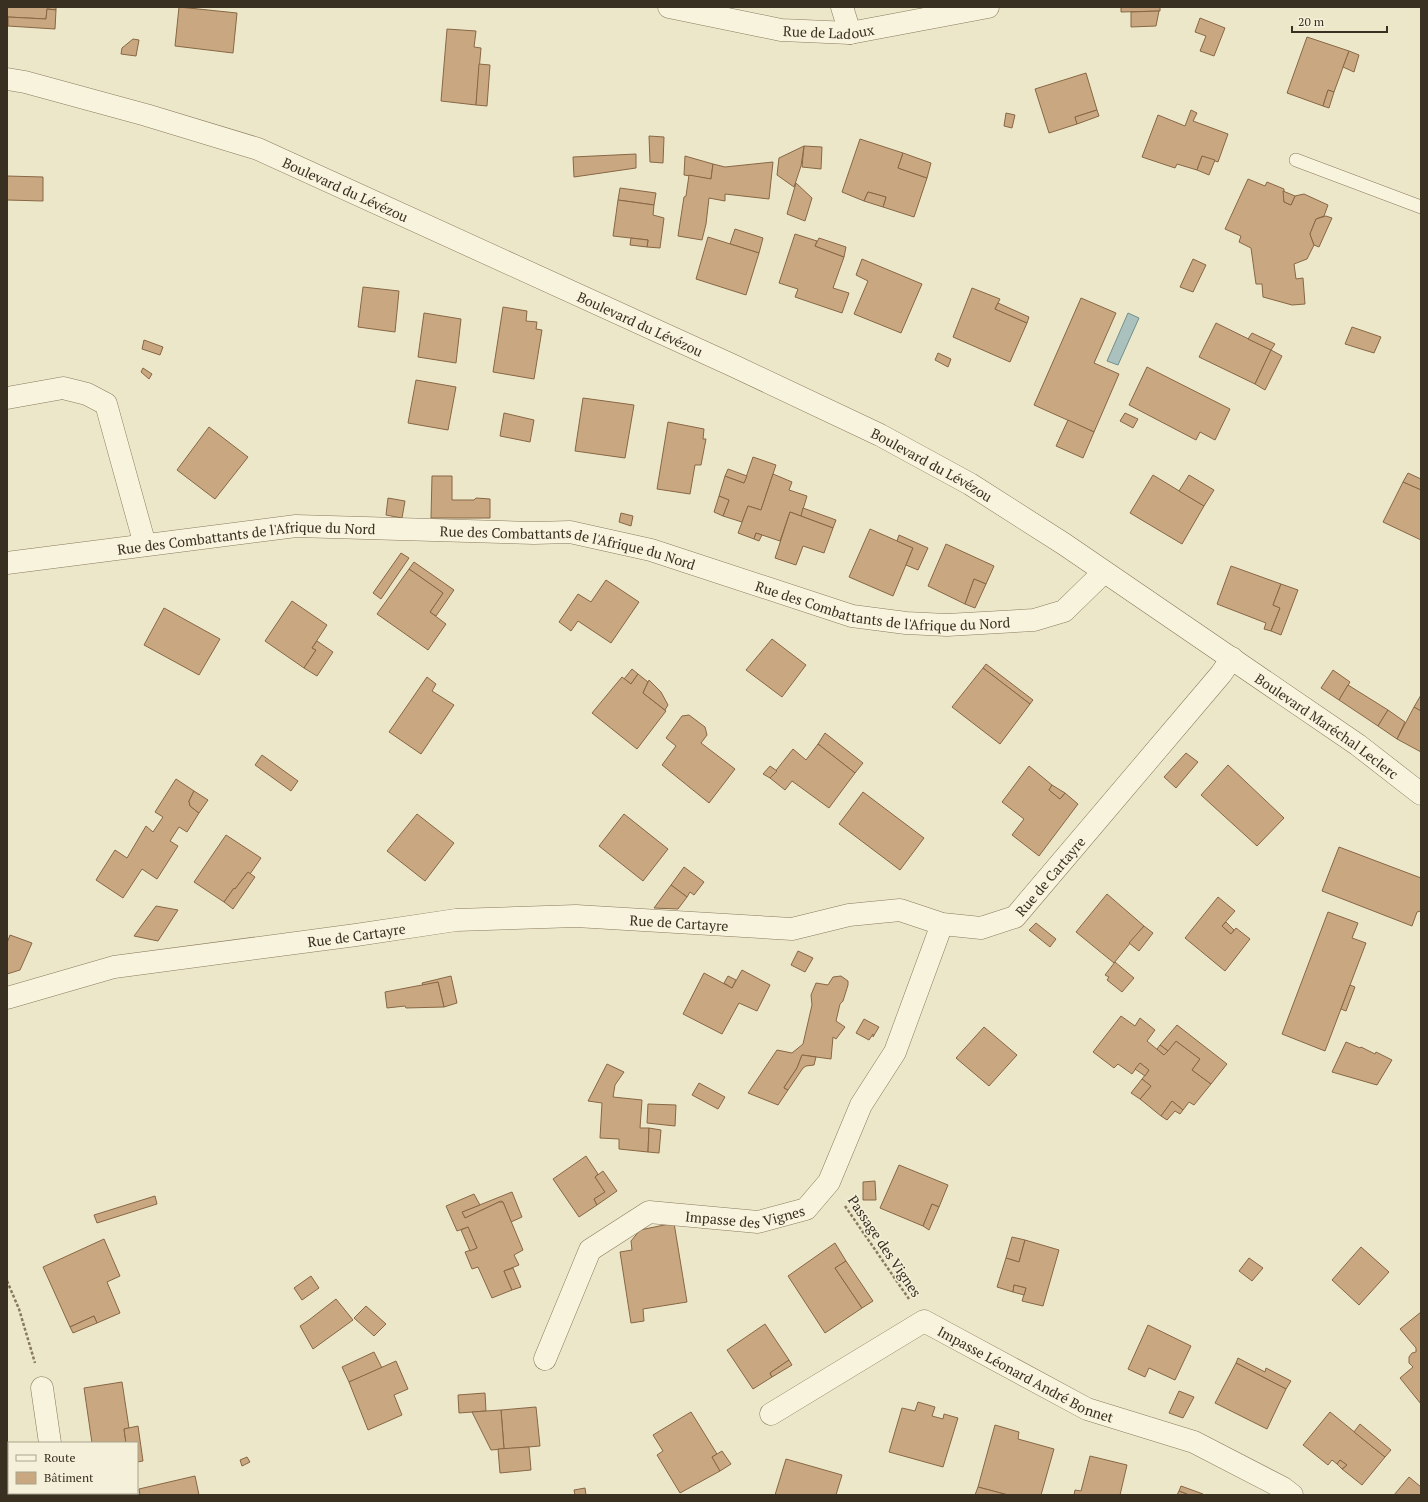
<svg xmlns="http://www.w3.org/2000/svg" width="1428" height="1502" viewBox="0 0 1428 1502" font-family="'PT Serif',serif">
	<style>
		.water { fill: #aac1bd; stroke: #70908c }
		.building { fill: #c9a881; stroke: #876745 }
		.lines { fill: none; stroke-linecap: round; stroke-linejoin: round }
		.service-casing { stroke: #897a5f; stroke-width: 14 }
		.minor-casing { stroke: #897a5f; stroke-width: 23 }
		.path { stroke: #897a5f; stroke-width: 2.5; stroke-dasharray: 3 2; stroke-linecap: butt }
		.service { stroke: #f8f3dc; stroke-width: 13 }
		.minor { stroke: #f8f3dc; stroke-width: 22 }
		.labels { text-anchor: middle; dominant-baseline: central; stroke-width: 3; stroke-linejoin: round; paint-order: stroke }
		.street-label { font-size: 14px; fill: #3a3021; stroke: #f4f0d9 }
	</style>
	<rect width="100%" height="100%" fill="#ede7c9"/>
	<polygon class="water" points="1128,313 1139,318 1118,365 1107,361"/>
	<g class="building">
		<polygon points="7,7 56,7 56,10 47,9 46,19 8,17 8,26"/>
		<polygon points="179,7 237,13 233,53 175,46"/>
		<polygon points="1121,7 1160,7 1160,11 1121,12"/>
		<polygon points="47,9 56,10 55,29 8,26 8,17 46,19"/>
		<polygon points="1159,11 1156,26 1131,27 1131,12"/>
		<polygon points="1200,18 1225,28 1214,56 1200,51 1206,36 1195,32"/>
		<polygon points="447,29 476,31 474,47 481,48 476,105 441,101"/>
		<polygon points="1307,37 1349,51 1334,92 1328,90 1323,106 1287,93"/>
		<polygon points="133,39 139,40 136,56 121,54 122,48"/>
		<polygon points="1349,51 1359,55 1354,72 1343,67"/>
		<polygon points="479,64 490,65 487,106 476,105"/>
		<polygon points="1086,73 1097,110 1075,117 1077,124 1049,133 1035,89"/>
		<polygon points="1328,90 1334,92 1329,108 1323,106"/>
		<polygon points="1097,110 1099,116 1077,124 1075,117"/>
		<polygon points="1191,110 1197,113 1193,121 1228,134 1218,162 1202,156 1197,170 1177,164 1175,168 1142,157 1158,115 1185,126"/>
		<polygon points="1006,113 1015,115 1012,128 1004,126"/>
		<polygon points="649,136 664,137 663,163 650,162"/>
		<polygon points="860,139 903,153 898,168 927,178 914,217 883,207 886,197 868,192 864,201 842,192"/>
		<polygon points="804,146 822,147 821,169 802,167"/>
		<polygon points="804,146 801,166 794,187 777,175 779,158"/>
		<polygon points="903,153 931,163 927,178 898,168"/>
		<polygon points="636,154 636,168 574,177 573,157"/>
		<polygon points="685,156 713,164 711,179 684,175"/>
		<polygon points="1202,156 1215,160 1209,175 1197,170"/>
		<polygon points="773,162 769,199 725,194 725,201 709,198 706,224 702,240 678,236 684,197 686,196 689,175 711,179 713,164 725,167"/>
		<polygon points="7,176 43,177 43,201 7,200"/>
		<polygon points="1248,179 1265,186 1267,182 1284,189 1284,202 1291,205 1295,196 1304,194 1328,205 1324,216 1316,219 1310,234 1314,245 1307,259 1294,264 1296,279 1303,278 1305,304 1292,305 1263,297 1262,284 1256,284 1251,248 1239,242 1241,236 1225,229"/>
		<polygon points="796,183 812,198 805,221 787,214"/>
		<polygon points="620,188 656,193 654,205 618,200"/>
		<polygon points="1283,191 1295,196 1291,205 1284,202"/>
		<polygon points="868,192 886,197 883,207 864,201"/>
		<polygon points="618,200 654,205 653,215 664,218 660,248 647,247 648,240 613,236"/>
		<polygon points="1326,216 1332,218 1319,247 1314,245 1310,234 1316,219"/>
		<polygon points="735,229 763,238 759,253 730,244"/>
		<polygon points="795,234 817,241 815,246 844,257 833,288 849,293 842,313 795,297 798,289 779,283"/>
		<polygon points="708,237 759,253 746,295 696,279"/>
		<polygon points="631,238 648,240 647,247 630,245"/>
		<polygon points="819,238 846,247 844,257 815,246"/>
		<polygon points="862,259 922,284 901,333 854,314 868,281 856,275"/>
		<polygon points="1193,259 1206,265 1193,292 1180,287"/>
		<polygon points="363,287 399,291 395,332 358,327"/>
		<polygon points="972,288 1000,299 995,309 1027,323 1010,362 953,337"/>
		<polygon points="1081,298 1116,313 1094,363 1119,374 1094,432 1034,405"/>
		<polygon points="998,303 1029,317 1027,323 995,309"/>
		<polygon points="503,307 527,311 526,321 537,322 536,329 542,330 534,379 493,372"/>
		<polygon points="424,313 461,319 456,363 418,357"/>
		<polygon points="1216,323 1271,350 1255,384 1199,357"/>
		<polygon points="1352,327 1381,337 1374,353 1345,344"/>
		<polygon points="1252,333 1275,344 1271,350 1248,339"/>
		<polygon points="144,340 163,347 160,355 142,349"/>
		<polygon points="1271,350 1282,356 1265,390 1255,384"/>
		<polygon points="938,353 951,359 948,367 935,360"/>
		<polygon points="1147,367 1230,409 1215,440 1200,432 1196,440 1129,405"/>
		<polygon points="143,368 152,374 149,379 141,372"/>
		<polygon points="416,380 456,387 448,430 408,423"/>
		<polygon points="583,398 634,405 625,458 575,451"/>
		<polygon points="504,413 534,420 530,442 500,436"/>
		<polygon points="1125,413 1138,419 1133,428 1120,421"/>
		<polygon points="1068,420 1094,432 1083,458 1056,446"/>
		<polygon points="668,422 704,429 703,439 706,439 701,465 695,465 690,494 657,489"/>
		<polygon points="209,427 248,457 215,499 177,470"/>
		<polygon points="753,457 776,465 761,510 748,506 742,522 723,516 729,500 719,496 725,476 744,483"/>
		<polygon points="728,469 747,476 744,483 725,476"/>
		<polygon points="1408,473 1421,479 1421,490 1403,482"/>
		<polygon points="773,474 792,482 789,490 807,496 801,516 790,512 780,541 756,533 754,539 738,533 748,506 761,510"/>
		<polygon points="1153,475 1204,506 1182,544 1130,513"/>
		<polygon points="1189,475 1214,490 1204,506 1179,491"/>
		<polygon points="432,476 452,476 452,500 474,500 476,498 490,499 490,518 431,518"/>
		<polygon points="1403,482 1421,490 1421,540 1383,522"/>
		<polygon points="719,496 729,500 723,516 714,512"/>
		<polygon points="388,498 405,501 402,518 386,515"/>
		<polygon points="803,508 836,520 833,528 801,516"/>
		<polygon points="790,512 833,528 824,553 803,546 796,565 775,558"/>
		<polygon points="621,513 633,516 631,526 619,522"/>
		<polygon points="870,529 913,548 893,596 849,577"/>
		<polygon points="756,533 762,535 759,541 754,539"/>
		<polygon points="899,535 928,548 918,570 906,565 913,548 897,541"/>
		<polygon points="946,544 994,566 986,584 974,579 965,604 928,586"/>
		<polygon points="401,553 409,558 381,599 373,593"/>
		<polygon points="414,562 454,590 436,616 430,612 443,593 409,569"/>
		<polygon points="1231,566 1281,584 1273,605 1280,608 1271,631 1264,629 1266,623 1217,604"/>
		<polygon points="409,569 443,593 430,612 446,624 428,650 377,614"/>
		<polygon points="974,579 986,584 975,608 965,604"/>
		<polygon points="606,580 639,602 611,643 578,621 571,631 559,622 578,594 591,602"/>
		<polygon points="1281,584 1298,590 1281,635 1271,631 1280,608 1273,605"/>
		<polygon points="292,601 327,625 312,648 316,650 304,668 265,641"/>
		<polygon points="164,608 220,639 199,675 144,645"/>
		<polygon points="772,639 806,665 782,697 746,670"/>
		<polygon points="317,641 333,652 317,676 304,668 316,650 312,648"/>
		<polygon points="986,664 1033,700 1030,704 983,668"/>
		<polygon points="983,668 1030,704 1000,744 952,707"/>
		<polygon points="632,669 638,674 631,684 624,679"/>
		<polygon points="1333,670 1350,682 1339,700 1321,688"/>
		<polygon points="638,674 648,682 643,693 666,711 637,749 592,713 622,677 631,684"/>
		<polygon points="427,677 436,684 432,691 454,705 421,754 389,732"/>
		<polygon points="649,680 661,692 668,705 665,710 643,693"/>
		<polygon points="1348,685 1388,710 1378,726 1339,700"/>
		<polygon points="1421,695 1421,711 1414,707"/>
		<polygon points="1414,707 1421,711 1421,752 1397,739"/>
		<polygon points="1388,710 1405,722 1397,739 1378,726"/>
		<polygon points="689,715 705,727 707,735 701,743 735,769 709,803 662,765 676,746 666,738 682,716"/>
		<polygon points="825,733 863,763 855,773 818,744"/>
		<polygon points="818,744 855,773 829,808 792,781 785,790 770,778 793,749 806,760"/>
		<polygon points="1186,753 1198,762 1176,788 1164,777"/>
		<polygon points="262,755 298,781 291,791 255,765"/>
		<polygon points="1228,765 1284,818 1257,846 1201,795"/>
		<polygon points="770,766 777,771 770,778 763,774"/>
		<polygon points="1029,766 1052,785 1049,790 1060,799 1065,793 1078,804 1039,856 1012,835 1024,819 1002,802"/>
		<polygon points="176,779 194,791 189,801 190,806 199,813 187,832 179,827 170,841 178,846 157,879 142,869 123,898 96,880 115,850 127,858 146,826 153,832 163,817 155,812"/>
		<polygon points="1052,785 1065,793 1060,799 1049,790"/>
		<polygon points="194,791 208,800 199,813 190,806 189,801"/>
		<polygon points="863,792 924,838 900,870 839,824"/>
		<polygon points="417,814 454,843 425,881 387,851"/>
		<polygon points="624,814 668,849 643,881 599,846"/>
		<polygon points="226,835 261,858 250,874 248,872 235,889 234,888 224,902 194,882"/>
		<polygon points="1339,847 1421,878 1421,911 1417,912 1412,926 1322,891"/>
		<polygon points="684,867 704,882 694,895 690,892 687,897 671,885"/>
		<polygon points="248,872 255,877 233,909 224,902 234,888 235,889"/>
		<polygon points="671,885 687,897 678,909 654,908"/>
		<polygon points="1107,894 1144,926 1114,963 1076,932"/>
		<polygon points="1218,897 1235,911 1222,926 1231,934 1236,928 1250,939 1225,971 1185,938"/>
		<polygon points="156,906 178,910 158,941 134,936"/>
		<polygon points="1328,912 1358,923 1352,938 1366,943 1325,1051 1282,1034"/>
		<polygon points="1226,922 1234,930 1231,934 1222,926"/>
		<polygon points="1036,923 1056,939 1050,947 1029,930"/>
		<polygon points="1144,926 1153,933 1139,951 1129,943"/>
		<polygon points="10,935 32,943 20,970 7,974 7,943"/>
		<polygon points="798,951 813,958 805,972 791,965"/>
		<polygon points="1115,962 1134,978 1122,992 1107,980 1109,977 1105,975"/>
		<polygon points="742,970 770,985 757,1011 739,1003 722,1034 683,1014 704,973 732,988"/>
		<polygon points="451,976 457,1003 444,1007 438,982 423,986 422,983"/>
		<polygon points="728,976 736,980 732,988 724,983"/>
		<polygon points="841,976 848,981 848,985 843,1001 840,1004 836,1021 845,1027 836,1039 833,1037 831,1059 802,1055 797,1068 785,1086 784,1088 788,1090 778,1105 748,1093 777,1050 792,1053 803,1044 812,1005 811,995 816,983 828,985 833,977"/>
		<polygon points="438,982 444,1007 406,1008 405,1006 387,1008 385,992"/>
		<polygon points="1350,985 1355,987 1346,1011 1341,1009"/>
		<polygon points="1121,1016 1135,1026 1140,1018 1155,1030 1147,1041 1164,1055 1176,1041 1200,1059 1192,1070 1211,1084 1194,1105 1189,1102 1183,1110 1172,1101 1161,1116 1140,1099 1151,1086 1142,1079 1149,1070 1140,1063 1132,1074 1118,1064 1114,1068 1093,1052"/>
		<polygon points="864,1019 879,1027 873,1037 873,1034 869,1040 856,1033"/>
		<polygon points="1177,1025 1227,1064 1211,1084 1192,1070 1200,1059 1176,1041 1168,1051 1160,1045"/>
		<polygon points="984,1027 1017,1055 989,1086 956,1058"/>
		<polygon points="1346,1042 1360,1048 1361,1047 1375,1054 1376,1052 1392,1060 1377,1085 1332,1072"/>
		<polygon points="1160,1045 1168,1051 1164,1055 1157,1049"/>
		<polygon points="802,1055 816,1057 814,1065 806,1066 803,1068 788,1090 784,1088 785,1086 797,1068"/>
		<polygon points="1140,1063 1149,1070 1145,1076 1135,1069"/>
		<polygon points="607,1064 624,1072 615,1085 613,1097 642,1100 640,1128 649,1128 648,1152 619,1149 619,1139 600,1138 602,1103 588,1101"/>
		<polygon points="1142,1079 1151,1086 1140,1099 1131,1093"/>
		<polygon points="699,1083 725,1097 718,1109 692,1095"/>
		<polygon points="1172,1101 1183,1110 1180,1114 1175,1111 1167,1120 1161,1116"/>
		<polygon points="648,1104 676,1105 675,1126 647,1123"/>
		<polygon points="649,1128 661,1130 659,1153 648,1152"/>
		<polygon points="586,1156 598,1174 595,1177 605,1192 594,1199 597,1205 579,1217 553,1179"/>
		<polygon points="899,1165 948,1185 939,1207 932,1204 923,1226 880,1208"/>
		<polygon points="603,1171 617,1191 597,1205 594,1199 605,1192 595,1177"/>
		<polygon points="875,1181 876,1200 863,1200 863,1182"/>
		<polygon points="512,1192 522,1217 511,1222 503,1202 501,1201 465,1218 462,1212"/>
		<polygon points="474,1194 480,1205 462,1212 465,1218 499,1202 503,1202 523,1250 514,1255 519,1265 504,1271 512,1290 492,1298 478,1267 472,1269 465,1252 477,1248 468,1227 457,1231 446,1206"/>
		<polygon points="155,1196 157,1204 97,1223 94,1215"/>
		<polygon points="932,1204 939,1207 929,1230 923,1226"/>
		<polygon points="674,1223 687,1302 643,1309 644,1321 631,1323 620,1252 632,1250 631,1241 640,1230"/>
		<polygon points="468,1227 477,1248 470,1251 461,1230"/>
		<polygon points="1012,1237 1025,1240 1019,1262 1006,1258"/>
		<polygon points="104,1239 120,1276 107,1282 120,1313 97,1323 94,1316 70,1327 43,1267"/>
		<polygon points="1025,1240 1059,1250 1043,1306 1022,1301 1026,1288 1014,1285 1013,1292 997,1287 1006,1258 1019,1262"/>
		<polygon points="835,1243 846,1261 835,1268 862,1308 825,1333 788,1276"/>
		<polygon points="1361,1247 1389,1272 1359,1305 1332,1280"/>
		<polygon points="1249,1258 1263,1268 1252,1281 1239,1271"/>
		<polygon points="846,1261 873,1301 862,1308 835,1268"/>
		<polygon points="513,1268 521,1287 512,1290 504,1271"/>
		<polygon points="311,1276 319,1288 302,1300 294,1288"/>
		<polygon points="1014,1285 1026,1288 1024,1295 1013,1292"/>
		<polygon points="336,1299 353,1320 313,1349 300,1326 309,1320"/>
		<polygon points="366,1306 386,1324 374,1336 354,1318"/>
		<polygon points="1421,1312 1421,1404 1400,1378 1413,1367 1409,1363 1409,1357 1412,1353 1416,1352 1416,1348 1400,1329"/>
		<polygon points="94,1316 97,1323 73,1333 70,1327"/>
		<polygon points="765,1324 789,1360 770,1373 772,1377 753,1389 727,1350"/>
		<polygon points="1148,1325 1191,1346 1175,1380 1149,1368 1145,1377 1128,1369"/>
		<polygon points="374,1352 382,1368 349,1382 342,1367"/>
		<polygon points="1238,1358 1265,1372 1266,1368 1291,1381 1286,1389 1236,1363"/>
		<polygon points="789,1360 792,1365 772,1377 770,1373"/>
		<polygon points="396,1361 408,1389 394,1395 402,1415 368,1430 349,1382"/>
		<polygon points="1236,1363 1286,1389 1267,1429 1215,1403"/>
		<polygon points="122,1382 129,1428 124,1429 126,1443 92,1443 84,1388"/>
		<polygon points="1179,1391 1194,1397 1183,1418 1169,1413"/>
		<polygon points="485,1393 486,1411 459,1413 458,1395"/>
		<polygon points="918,1402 935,1407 932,1416 943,1419 944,1414 958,1418 943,1467 889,1452 902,1408 915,1411"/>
		<polygon points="536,1407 540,1446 504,1449 501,1410"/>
		<polygon points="501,1410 504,1449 491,1450 472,1412"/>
		<polygon points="691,1412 717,1454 712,1457 720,1471 680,1493 657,1455 663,1451 653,1435"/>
		<polygon points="1330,1412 1385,1457 1362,1485 1342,1469 1347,1465 1340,1460 1337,1464 1332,1460 1328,1465 1303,1445"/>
		<polygon points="1360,1424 1391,1450 1385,1457 1354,1432"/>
		<polygon points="995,1425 1019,1432 1018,1439 1054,1449 1041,1495 1008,1495 978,1487"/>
		<polygon points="138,1426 143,1461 137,1462 137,1443 126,1443 124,1429"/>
		<polygon points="529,1447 531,1470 500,1473 498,1449"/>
		<polygon points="722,1451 731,1464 720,1471 712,1457"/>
		<polygon points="1090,1456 1127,1465 1120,1495 1074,1495 1075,1490 1081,1491"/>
		<polygon points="247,1457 250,1462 242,1466 240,1460"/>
		<polygon points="786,1459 842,1475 836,1495 775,1495"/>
		<polygon points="1340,1460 1347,1465 1342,1469 1337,1464"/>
		<polygon points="195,1476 199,1495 140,1495 139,1489"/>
		<polygon points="1409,1477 1421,1487 1421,1495 1394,1495"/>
		<polygon points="1181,1486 1203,1494 1203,1495 1189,1495 1179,1491"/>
		<polygon points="978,1487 1008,1495 975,1495"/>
		<polygon points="585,1488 586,1495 575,1495 574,1490"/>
		<polygon points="1179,1491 1189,1495 1177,1495"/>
	</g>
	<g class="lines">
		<defs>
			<polyline id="service" points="1296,160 1421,207"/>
			<g id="minor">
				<path id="s1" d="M669 7 781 30 850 33 988 7"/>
				<polyline points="842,7 850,33"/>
				<path id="s2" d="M7 79 25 82 146 115 258 149 734 366 880 435 970 484 1064 544 1358 745 1421 794"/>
				<polyline points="7,398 63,388 87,394 106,404 145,545"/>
				<path id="s3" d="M7 563 296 526 534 533 570 532 651 550 852 616 906 623 947 625 1034 620 1064 611 1104 572"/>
				<path id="s4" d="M7 998 114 967 356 935 456 920 576 916 792 929 849 915 900 910 942 924 981 928 1015 917 1221 674 1232 658"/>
				<path id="s5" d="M545 1359 590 1250 649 1212 758 1222 806 1209 829 1182 861 1105 895 1052 942 924"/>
				<polyline points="42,1388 50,1443"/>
				<path id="s6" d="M771 1414 924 1321 1087 1409 1194 1442 1283 1488 1292 1495"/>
				<polyline points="58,1493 58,1495"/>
			</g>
		</defs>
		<use href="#service" class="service-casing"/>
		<use href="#minor" class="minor-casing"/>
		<g class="path">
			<polyline points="845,1206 909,1299"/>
			<polyline points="7,1281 19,1309 35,1363"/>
		</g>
		<use href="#service" class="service"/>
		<use href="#minor" class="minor"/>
	</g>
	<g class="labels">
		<g class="street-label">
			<text stroke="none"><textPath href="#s1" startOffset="162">Rue de Ladoux</textPath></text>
			<text stroke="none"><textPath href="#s2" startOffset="357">Boulevard du Lévézou</textPath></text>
			<text stroke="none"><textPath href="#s2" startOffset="681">Boulevard du Lévézou</textPath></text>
			<text stroke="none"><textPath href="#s2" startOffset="1005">Boulevard du Lévézou</textPath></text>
			<text stroke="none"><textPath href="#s3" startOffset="241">Rue des Combattants de l'Afrique du Nord</textPath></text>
			<text stroke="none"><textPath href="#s3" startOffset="565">Rue des Combattants de l'Afrique du Nord</textPath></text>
			<text stroke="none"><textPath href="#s3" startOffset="889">Rue des Combattants de l'Afrique du Nord</textPath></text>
			<text stroke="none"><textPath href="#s2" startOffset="1479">Boulevard Maréchal Leclerc</textPath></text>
			<text stroke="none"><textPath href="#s4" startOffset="1076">Rue de Cartayre</textPath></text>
			<text stroke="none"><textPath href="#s4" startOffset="680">Rue de Cartayre</textPath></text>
			<text stroke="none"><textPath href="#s4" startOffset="356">Rue de Cartayre</textPath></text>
			<text stroke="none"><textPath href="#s5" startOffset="285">Impasse des Vignes</textPath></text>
			<text transform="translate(885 1246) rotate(56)">Passage des Vignes</text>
			<text stroke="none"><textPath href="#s6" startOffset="294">Impasse Léonard André Bonnet</textPath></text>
		</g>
	</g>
	<rect width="1428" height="1502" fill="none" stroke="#3a3021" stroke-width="16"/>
	<rect x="8" y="1442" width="130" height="52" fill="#f4f0d9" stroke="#aaa38f"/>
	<rect x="16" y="1455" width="20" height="6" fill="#f8f3dc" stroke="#aaa38f"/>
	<text x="44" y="1462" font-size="12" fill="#3a3021">Route</text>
	<rect x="16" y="1472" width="20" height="12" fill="#c9a881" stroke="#aaa38f"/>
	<text x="44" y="1482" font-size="12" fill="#3a3021">Bâtiment</text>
	<path d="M1292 26v6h95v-6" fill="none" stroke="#3a3021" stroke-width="2"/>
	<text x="1298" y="26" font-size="12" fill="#3a3021" stroke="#f4f0d9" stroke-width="3" paint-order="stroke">20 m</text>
</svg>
